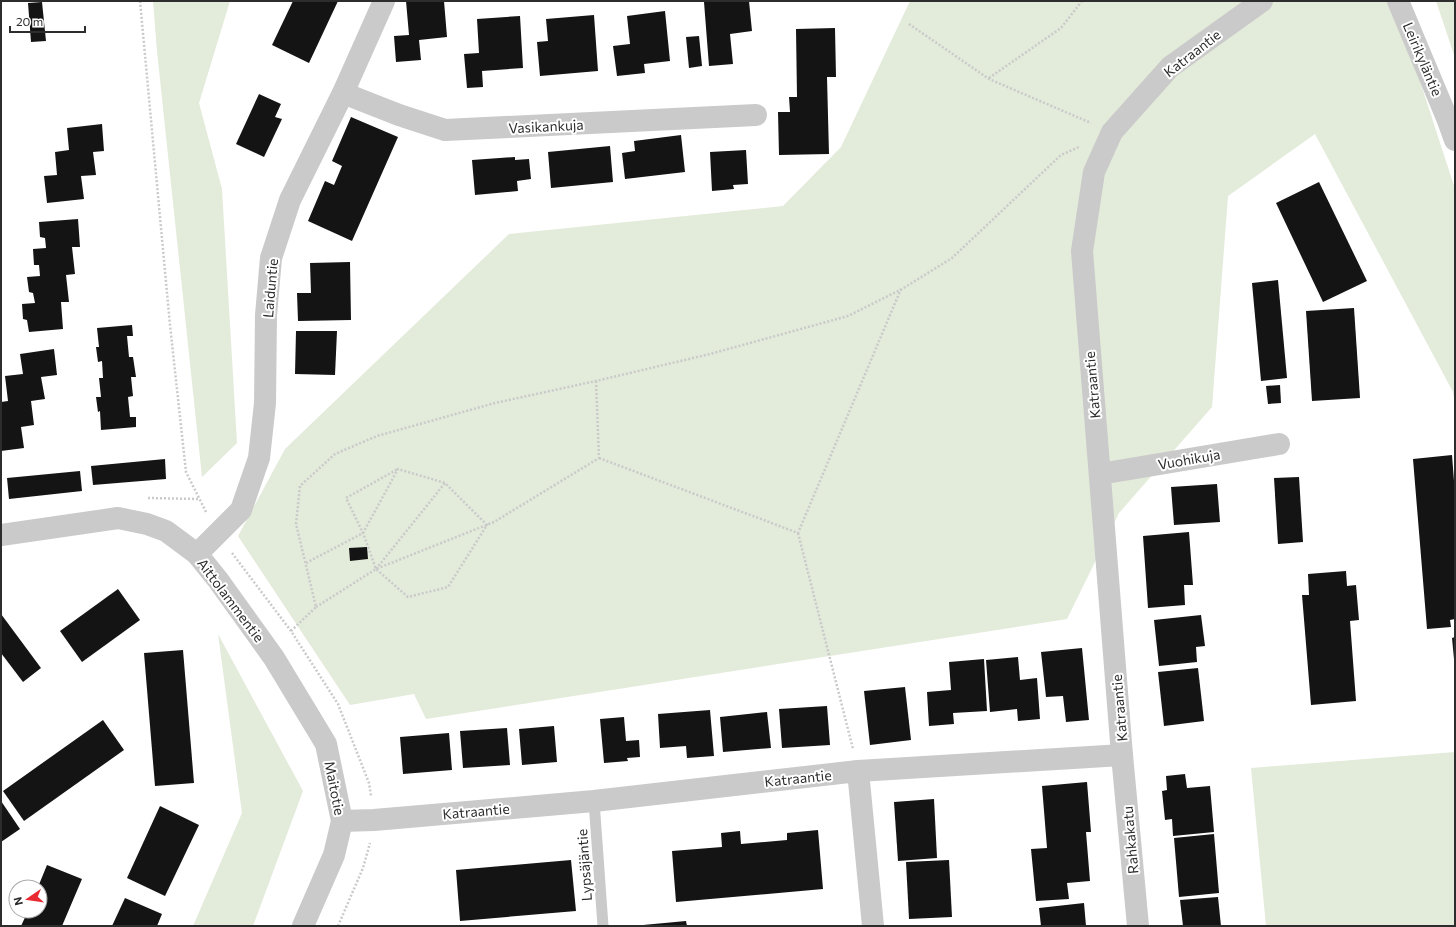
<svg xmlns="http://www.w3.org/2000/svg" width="1456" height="927" viewBox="0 0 1456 927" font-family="Commissioner,sans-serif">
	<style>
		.green { fill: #e3ebda }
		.building { fill: #141414 }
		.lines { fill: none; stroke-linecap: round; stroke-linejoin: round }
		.path { stroke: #cacaca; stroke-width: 2.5; stroke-dasharray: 2 2; stroke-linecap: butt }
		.service { stroke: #cacaca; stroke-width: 11 }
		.minor { stroke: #cacaca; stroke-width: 22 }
		.tertiary { stroke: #cacaca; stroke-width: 22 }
		.labels { text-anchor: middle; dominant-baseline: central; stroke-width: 4; stroke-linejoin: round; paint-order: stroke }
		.street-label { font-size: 14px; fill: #2d2d2d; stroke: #fff }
	</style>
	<rect width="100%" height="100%" fill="#fff"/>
	<g class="green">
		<polygon points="153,1 230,1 199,103 222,189 237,443 202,477 157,51"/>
		<polygon points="910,1 1394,1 1455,189 1455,404 1453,392 1315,134 1228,196 1212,407 1119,513 1067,619 426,719 414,694 350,705 238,536 285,449 509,234 783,206 841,147"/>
		<polygon points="1436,1 1455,1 1455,58"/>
		<polygon points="218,634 303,791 253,926 193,926 242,813"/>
		<polygon points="1455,752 1455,926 1266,926 1251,768"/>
	</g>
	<g class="building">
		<polygon points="293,1 338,1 309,63 272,45"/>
		<polygon points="406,1 444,1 447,37 419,40 421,60 396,62 394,36 409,35"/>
		<polygon points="716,1 749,1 752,31 730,34 733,64 709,66 704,2"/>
		<polygon points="42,2 46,41 31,42 28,3"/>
		<polygon points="665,11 670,61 644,64 645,73 617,76 613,46 630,44 627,16"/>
		<polygon points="594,15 598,71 540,76 537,42 548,41 546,19"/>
		<polygon points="520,16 523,68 482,71 483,87 467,88 464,54 479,53 477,19"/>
		<polygon points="835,28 836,77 827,77 829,154 779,155 778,112 790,112 789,97 797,97 796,29"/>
		<polygon points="699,36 702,66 689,68 686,37"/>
		<polygon points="259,94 281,104 275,117 282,119 264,157 236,144"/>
		<polygon points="351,117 398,137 352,241 308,221 325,181 334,185 342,166 332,161"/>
		<polygon points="102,124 104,151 93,152 96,175 81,176 84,199 47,203 44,176 57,175 55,152 69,150 67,128"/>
		<polygon points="681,135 685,172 625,179 622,153 635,151 634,141"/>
		<polygon points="610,146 613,182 551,188 548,152"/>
		<polygon points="746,150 748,184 733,185 734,189 712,191 710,152"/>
		<polygon points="515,157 515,160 529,159 531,179 517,181 518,191 475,195 472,160"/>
		<polygon points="1319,182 1367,281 1323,302 1276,203"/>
		<polygon points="78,219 80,247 72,247 75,274 66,275 69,302 61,302 63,329 29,332 27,320 23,319 22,304 35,303 33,293 29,292 27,277 40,276 39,265 34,265 33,249 46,248 45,238 40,237 39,222"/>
		<polygon points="350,262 351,320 298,321 297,293 311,293 310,263"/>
		<polygon points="1278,280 1287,378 1261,381 1252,283"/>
		<polygon points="1354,308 1360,398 1312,401 1306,311"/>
		<polygon points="132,325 133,336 127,336 129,357 133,357 136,377 131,377 133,396 128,397 130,417 136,417 136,427 101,430 100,411 98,412 96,397 101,397 99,378 103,378 102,361 98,362 96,347 99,347 97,328"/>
		<polygon points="296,331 337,331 335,375 295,374"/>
		<polygon points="54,349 57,375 41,377 45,399 31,401 34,425 21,427 24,448 1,451 1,402 8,401 5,376 23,374 20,354"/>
		<polygon points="1280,385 1281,403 1268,404 1266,386"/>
		<polygon points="1452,455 1455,494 1455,619 1450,620 1451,627 1427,629 1413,459"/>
		<polygon points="165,459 166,479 93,485 91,466"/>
		<polygon points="80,471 82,491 9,499 7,478"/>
		<polygon points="1299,477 1303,542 1278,544 1274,478"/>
		<polygon points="1217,484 1220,522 1174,525 1171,487"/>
		<polygon points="1189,532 1193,585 1184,585 1185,605 1148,608 1143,536"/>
		<polygon points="367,547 368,559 350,561 349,548"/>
		<polygon points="1346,571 1347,586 1356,585 1359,620 1350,621 1356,701 1311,705 1302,595 1309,595 1308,574"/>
		<polygon points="118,589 140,620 82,662 60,631"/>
		<polygon points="1,614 41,668 23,682 1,653"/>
		<polygon points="1201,615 1205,646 1196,647 1197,662 1159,666 1154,620"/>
		<polygon points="1455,637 1455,659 1454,659 1452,638"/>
		<polygon points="1082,648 1089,720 1066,722 1063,696 1046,697 1041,652"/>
		<polygon points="183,650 194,783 155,786 144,653"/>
		<polygon points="1018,657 1020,680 1037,678 1040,719 1018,721 1017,709 990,712 986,660"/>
		<polygon points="984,659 987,711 953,713 954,724 929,726 927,692 951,690 949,662"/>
		<polygon points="1198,668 1204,721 1164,726 1158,672"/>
		<polygon points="905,687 911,740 870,745 864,691"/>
		<polygon points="827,706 830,745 782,748 779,709"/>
		<polygon points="710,710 714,756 687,758 686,746 660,748 658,714"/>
		<polygon points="767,712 771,748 723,752 720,717"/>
		<polygon points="624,717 626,741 639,740 640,757 627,758 628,761 604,763 600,719"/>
		<polygon points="103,720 124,750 24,821 3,791"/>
		<polygon points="554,726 557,762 522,765 519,729"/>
		<polygon points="507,728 510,765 463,768 460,731"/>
		<polygon points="449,733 452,770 403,774 400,737"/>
		<polygon points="1185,774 1187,788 1210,786 1214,832 1173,836 1172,819 1165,820 1162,791 1167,790 1166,776"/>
		<polygon points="1087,782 1091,832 1086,832 1090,881 1067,883 1069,899 1036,901 1031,849 1047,848 1042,786"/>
		<polygon points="934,799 937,858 898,861 894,802"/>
		<polygon points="1,801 20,829 1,842"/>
		<polygon points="160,806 199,825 165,896 127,878"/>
		<polygon points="818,830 823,889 676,902 672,851 722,847 721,833 740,831 741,844 787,840 787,833"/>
		<polygon points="1214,834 1219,893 1179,897 1174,838"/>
		<polygon points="571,860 576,911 460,921 456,870"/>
		<polygon points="949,860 952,917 909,919 906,862"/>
		<polygon points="47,865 82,879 62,926 21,926 28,911 40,911 40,887 38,887"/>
		<polygon points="1218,897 1221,926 1183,926 1180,900"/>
		<polygon points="125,898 162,914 157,926 112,926"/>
		<polygon points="1084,903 1086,926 1041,926 1039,908"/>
		<polygon points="686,921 687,926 643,926 643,925"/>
	</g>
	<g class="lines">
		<g class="path">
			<polyline points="140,1 170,325 186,472 206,512"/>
			<polyline points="909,24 989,79 1091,123"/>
			<polyline points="989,78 1061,28 1082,1"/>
			<polyline points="599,458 798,533 901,289"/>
			<polyline points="148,498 199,499"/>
			<polyline points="798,533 853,749"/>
			<polyline points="232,553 291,631 338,704 369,783 371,796"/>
			<polyline points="306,563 363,533 398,469 445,483"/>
			<polyline points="376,569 445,483 487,525 448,587 408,597 376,569 363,533 346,498 398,469"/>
			<polyline points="316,607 376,569 494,522 599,458 596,381"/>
			<polyline points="291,631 316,607 296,524 300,486 335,454 377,436 495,403 596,381 710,354 848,316 902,289 952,258 1061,155 1079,147"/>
			<polyline points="338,926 363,868 370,843"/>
		</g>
		<polyline class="service" points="594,801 603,926"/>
		<g class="minor">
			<polyline points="343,93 399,115 445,130 756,115"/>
			<polyline points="1100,474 1279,444"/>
			<polyline points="197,554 241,510 259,458 265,403 266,315 271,258 290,200 343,93 384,1"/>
			<polyline points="1122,755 1138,926"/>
			<polyline points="858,771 873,926"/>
			<polyline points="342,821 374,820 594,801 858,771 1122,755 1082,251 1094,172 1112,132 1170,67 1262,1"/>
		</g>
		<g class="tertiary">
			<polyline points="1398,1 1447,118 1455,140"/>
			<polyline points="1,535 118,518 147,524 166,531 197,554 218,580 274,658 326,744 342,821 334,855 303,926"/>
		</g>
	</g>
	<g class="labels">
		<g class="street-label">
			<text transform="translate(1192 53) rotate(-38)">Katraantie</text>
			<text transform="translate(1423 59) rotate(67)">Leirikyläntie</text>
			<text transform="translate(546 126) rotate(-3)">Vasikankuja</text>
			<text transform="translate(270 288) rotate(-85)">Laiduntie</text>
			<text transform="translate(1092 385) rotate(-95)">Katraantie</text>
			<text transform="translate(1189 459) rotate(-10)">Vuohikuja</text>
			<text transform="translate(231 600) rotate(53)">Aittolammentie</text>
			<text transform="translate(1119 708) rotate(-95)">Katraantie</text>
			<text transform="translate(798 778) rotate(-6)">Katraantie</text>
			<text transform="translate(335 788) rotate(79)">Maitotie</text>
			<text transform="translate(476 811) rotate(-5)">Katraantie</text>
			<text transform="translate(1130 840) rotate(-95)">Rahkakatu</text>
			<text transform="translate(584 865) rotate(-94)">Lypsäjäntie</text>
		</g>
	</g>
	<rect width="1456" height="927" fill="none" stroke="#2d2d2d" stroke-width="4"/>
	<g transform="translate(28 899) rotate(257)"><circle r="19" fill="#ffffff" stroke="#ababab"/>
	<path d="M0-3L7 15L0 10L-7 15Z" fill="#ea2a33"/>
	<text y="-6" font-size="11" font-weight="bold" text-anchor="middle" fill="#2d2d2d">N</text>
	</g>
	<path d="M10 26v6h75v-6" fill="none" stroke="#2d2d2d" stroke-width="2"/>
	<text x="16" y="26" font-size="12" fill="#2d2d2d" stroke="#ffffff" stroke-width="3" paint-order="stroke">20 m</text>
</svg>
